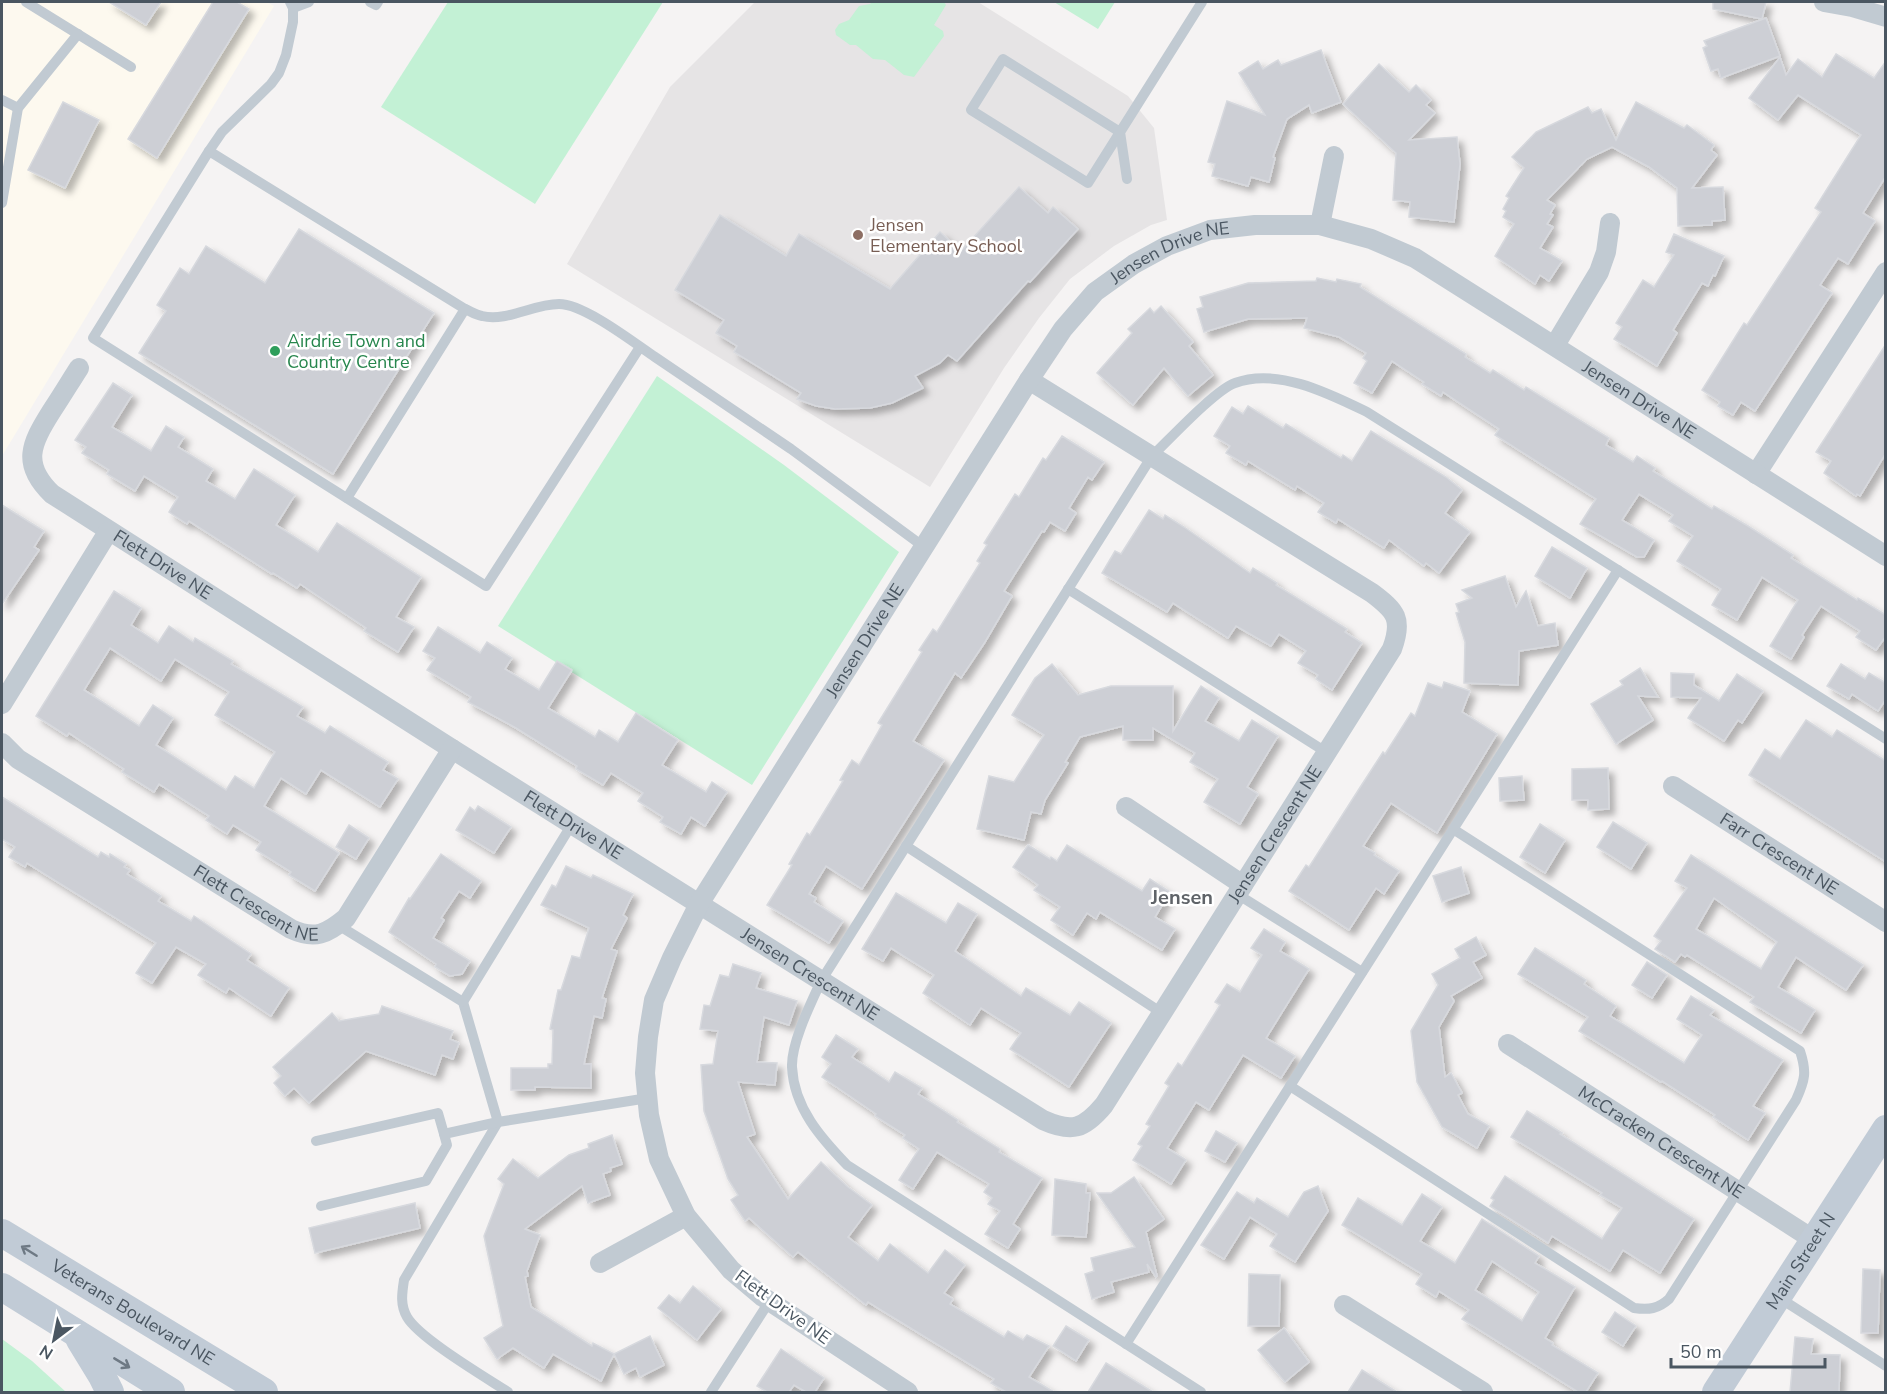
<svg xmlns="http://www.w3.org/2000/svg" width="1887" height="1394" viewBox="0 0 1887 1394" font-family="'Nunito Sans',sans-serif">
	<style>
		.commercial { fill: #fdf9ef }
		.education { fill: #e6e4e5 }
		.green { fill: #c3f1d5 }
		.building { fill: #cdcfd5; stroke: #d7d9de; stroke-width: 1.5; fill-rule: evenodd; filter: url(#shadow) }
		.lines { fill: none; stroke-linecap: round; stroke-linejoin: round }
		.service { stroke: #c1cad2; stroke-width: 10 }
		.minor { stroke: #c1cad2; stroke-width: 20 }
		.secondary { stroke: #c1cbd6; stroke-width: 28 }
		.oneway { stroke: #6e7984 }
		.education-dot { fill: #8d6e63; stroke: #fff; stroke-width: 2 }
		.leisure-dot { fill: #2e9e5b; stroke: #fff; stroke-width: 2 }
		.labels { text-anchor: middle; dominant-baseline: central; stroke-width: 5; stroke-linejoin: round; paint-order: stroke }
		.education-label { font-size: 18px; fill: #785e54; stroke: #fff; text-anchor: start }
		.street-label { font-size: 18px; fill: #4a5661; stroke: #fff }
		.leisure-label { font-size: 18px; fill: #27864d; stroke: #fff; text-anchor: start }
		.neighbourhood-label { font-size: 20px; font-weight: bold; fill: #5f6368; stroke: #fff }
	</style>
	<defs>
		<filter id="shadow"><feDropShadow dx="5.5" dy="5.5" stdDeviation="3" flood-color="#0004"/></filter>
	</defs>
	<rect width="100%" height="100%" fill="#f5f3f3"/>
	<polygon class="commercial" points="2,2 267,2 274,6 2,456"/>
	<polygon class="education" points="755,2 978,2 1128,96 1154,128 1167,220 1151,225 1114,246 1070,279 1039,318 1004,368 930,487 567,264 670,87"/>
	<g class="green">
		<polygon points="448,2 663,2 535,204 381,107"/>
		<polygon points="872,2 944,2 946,5 934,25 943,31 944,36 914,77 904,75 885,60 873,59 856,45 850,45 836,35 835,30 839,24 849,20 859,6 870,4"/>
		<polygon points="1054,2 1115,2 1098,29"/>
		<polygon points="657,376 784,465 899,552 752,785 498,626"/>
		<polygon points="2,1339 32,1361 66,1392 2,1392"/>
	</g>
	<g class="building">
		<polygon points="109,2 161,2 146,25"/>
		<polygon points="213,2 237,2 249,9 157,158 128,139"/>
		<polygon points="1713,2 1766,2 1762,19 1713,9"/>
		<polygon points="1766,18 1780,56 1721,78 1718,69 1711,71 1703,48 1707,46 1704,41"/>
		<polygon points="1321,50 1341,102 1312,113 1309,105 1287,119 1273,157 1275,158 1269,182 1251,177 1248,186 1212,176 1215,164 1208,162 1227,101 1265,115 1239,73 1258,61 1263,69 1278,60 1281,65"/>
		<polygon points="1836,54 1874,78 1886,61 1886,176 1863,213 1875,221 1848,264 1838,258 1820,285 1832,293 1755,411 1741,402 1733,415 1718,406 1720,402 1702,390 1744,323 1747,325 1821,212 1815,208 1861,135 1798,95 1778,120 1749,98 1780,57 1786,75 1798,59 1822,77"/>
		<polygon points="1379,64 1409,92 1416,85 1431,100 1426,105 1435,113 1409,140 1457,137 1460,164 1454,222 1409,217 1410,202 1393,200 1396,153 1343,104"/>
		<polygon points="63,102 99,120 65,188 28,170"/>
		<polygon points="1636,102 1684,128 1687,125 1714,145 1711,150 1717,155 1692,188 1723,187 1725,220 1712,221 1712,225 1678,226 1677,188 1649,167 1612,147 1587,159 1547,200 1555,205 1550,214 1553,215 1547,224 1553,227 1540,248 1562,261 1549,281 1540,275 1535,284 1495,256 1514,224 1503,217 1506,211 1503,209 1509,198 1506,196 1524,168 1512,157 1536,132 1588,107 1592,113 1601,109 1616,140"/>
		<polygon points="1019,187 1048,213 1053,207 1078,229 1030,282 1028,281 957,361 948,355 940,363 915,376 923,388 892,403 870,408 835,409 816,406 797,399 801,393 734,352 737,346 716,333 724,320 675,290 720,215 786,256 799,234 890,289 940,232 961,251"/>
		<polygon points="299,229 434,313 333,474 139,353 166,311 157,305 180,268 189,274 206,246 265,283"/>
		<polygon points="1674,234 1724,256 1715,276 1713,275 1708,286 1702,283 1673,330 1677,333 1657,366 1614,339 1622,327 1616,323 1643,280 1654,287 1674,255 1666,252"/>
		<polygon points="1317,278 1336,282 1337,279 1361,284 1360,287 1466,354 1465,357 1490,373 1493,370 1524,390 1526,387 1609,438 1606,445 1633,462 1637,456 1655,468 1653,471 1712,509 1714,506 1748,526 1793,555 1791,558 1857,600 1858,598 1886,615 1886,636 1876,650 1856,637 1860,631 1821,606 1802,635 1804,637 1791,659 1770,646 1798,600 1762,577 1737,620 1712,605 1721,589 1677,561 1693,536 1669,521 1673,515 1639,494 1622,520 1654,540 1644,557 1637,557 1580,524 1596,499 1495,435 1499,429 1443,392 1441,396 1422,384 1424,382 1392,361 1372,393 1354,383 1367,361 1363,358 1366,353 1339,337 1304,328 1307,318 1248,319 1204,332 1197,309 1203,307 1200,297 1248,283 1316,281"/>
		<polygon points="1161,306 1193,342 1189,346 1213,375 1188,396 1164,368 1133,405 1097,373 1132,333 1128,329 1150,308 1154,313"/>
		<polygon points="1886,344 1886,453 1860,496 1857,494 1856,496 1824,473 1831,461 1816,452"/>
		<polygon points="113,383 132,395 112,427 151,451 166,426 184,437 178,447 213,469 206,481 235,499 254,469 295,495 276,525 318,552 337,523 421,577 396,617 414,627 398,652 364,631 366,628 300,584 297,588 273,573 272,574 189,521 187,524 169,512 178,497 144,476 135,491 107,474 109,470 82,453 86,447 75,440"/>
		<polygon points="1248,406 1283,428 1286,424 1341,458 1343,455 1352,461 1371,431 1446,477 1462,490 1445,513 1470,532 1439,573 1426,563 1424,566 1389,540 1384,548 1338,519 1336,523 1318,512 1324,503 1297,486 1295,490 1248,461 1246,465 1226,453 1230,446 1214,436 1232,407 1243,414"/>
		<polygon points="1062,436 1104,462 1092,480 1088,477 1069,508 1076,513 1065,531 1050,522 1044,532 1042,531 1004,591 1012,596 985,642 961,678 955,673 913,741 944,760 862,889 826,866 809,894 816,898 814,902 843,921 829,943 767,905 792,865 789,864 807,833 810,835 843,781 840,780 852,760 859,765 882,725 878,723 922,652 919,650 933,629 937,632 980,563 977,561 987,545 984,543 1015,494 1019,497 1043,458 1046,460"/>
		<polygon points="2,505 44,531 34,547 39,550 2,604"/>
		<polygon points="1149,510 1163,519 1165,515 1184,527 1250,573 1253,568 1277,583 1276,585 1347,629 1345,632 1362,643 1332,690 1316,679 1318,675 1298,663 1306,651 1279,634 1271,646 1236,626 1228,638 1173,603 1167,612 1102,573 1115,551 1121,554"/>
		<polygon points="1552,547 1587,568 1570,598 1535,576"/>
		<polygon points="1505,576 1516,607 1526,591 1538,626 1555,623 1558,645 1519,651 1518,685 1464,683 1465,642 1456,613 1459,612 1456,604 1472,598 1462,590"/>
		<path d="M114 591 141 608 131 625 158 643 169 626 193 642 195 638 233 661 231 664 303 707 297 716 325 733 330 726 388 762 383 770 398 779 380 807 321 770 306 794 281 778 264 806 339 853 315 891 289 875 291 872 256 850 261 842 233 825 227 834 206 820 209 816 159 784 154 792 122 772 124 769 69 733 67 736 36 716ZM110 648 161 681 175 659 229 692 215 715 275 752 254 788 235 776 226 790 156 745 173 718 153 705 139 726 84 690Z"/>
		<polygon points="438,627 480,653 487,642 512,658 505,669 539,690 557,661 572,670 548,708 595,737 599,730 618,742 636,713 678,740 662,765 706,792 712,782 727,792 705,826 691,817 681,834 660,822 663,817 638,801 643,793 611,773 603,785 576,769 577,766 516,728 468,702 471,697 427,670 435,658 423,651"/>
		<polygon points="1052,664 1078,695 1111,686 1173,686 1173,731 1201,686 1219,698 1205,721 1239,741 1252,720 1278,736 1247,787 1258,794 1240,824 1204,802 1218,779 1190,762 1195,753 1153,728 1153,740 1123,740 1123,726 1080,737 1065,762 1068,763 1045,800 1041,814 1031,812 1024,840 977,829 989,776 1014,782 1044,735 1012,715 1035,678"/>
		<polygon points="1841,664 1865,679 1869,673 1886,683 1886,699 1878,711 1852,694 1849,699 1827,686"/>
		<polygon points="1640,668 1658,697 1638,696 1653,720 1616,744 1591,704 1623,685 1620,681"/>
		<polygon points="1671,673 1694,674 1694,685 1719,701 1737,674 1763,691 1742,723 1738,720 1724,741 1688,718 1701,698 1671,697"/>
		<polygon points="1444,682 1470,691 1462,712 1497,734 1437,833 1391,803 1363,846 1375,853 1374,855 1399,871 1384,894 1376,888 1349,930 1289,891 1306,865 1309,867 1359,789 1383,752 1385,754 1411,713 1415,716 1428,683 1442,688"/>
		<polygon points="1806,720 1832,737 1837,730 1886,761 1886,862 1749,775 1765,749 1780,759"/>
		<polygon points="1608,768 1609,809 1588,810 1588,800 1572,800 1572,769"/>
		<polygon points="1522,776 1524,800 1500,801 1499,778"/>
		<polygon points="2,797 98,857 101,852 109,857 110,854 126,864 124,867 130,870 127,874 161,896 158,901 191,921 194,916 251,954 247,960 289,988 271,1016 229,988 226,993 198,975 206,964 176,947 152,983 136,973 156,943 27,863 25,867 9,857 15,847 2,839"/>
		<polygon points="478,806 511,827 494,853 456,830 470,807 475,811"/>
		<polygon points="1613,822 1647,843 1631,869 1597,847"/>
		<polygon points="1540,824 1565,840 1545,873 1520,857"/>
		<polygon points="349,825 369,838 356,859 336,847"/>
		<polygon points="1028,845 1050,859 1051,857 1057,861 1067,845 1142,891 1150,879 1170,892 1155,917 1175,929 1162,950 1100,912 1096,919 1087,913 1073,935 1051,920 1060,907 1034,890 1038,885 1013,867"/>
		<polygon points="441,854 481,881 470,898 459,891 441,918 444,920 433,938 470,961 462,974 450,976 435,967 436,964 389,932 409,898 410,899"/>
		<path d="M1691 855 1863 965 1846 990 1796 957 1778 987 1815 1010 1801 1033 1750 1002 1754 997 1687 955 1685 957 1681 954 1675 962 1655 949 1661 941 1654 936 1687 888 1675 881ZM1714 898 1777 942 1761 969 1696 929Z"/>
		<polygon points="566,866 591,878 593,875 633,894 623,915 627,918 611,949 617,951 602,998 606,999 602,1018 594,1016 584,1064 591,1064 591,1088 535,1087 535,1090 511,1090 511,1068 548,1068 548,1064 552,1064 553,1030 550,1029 558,990 561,990 572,956 580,958 589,928 541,905 552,885 556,887"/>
		<polygon points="1461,867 1469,893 1442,902 1433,876"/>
		<polygon points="896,893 946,923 958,903 977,914 955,951 1021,996 1026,988 1070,1015 1079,1002 1111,1023 1069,1087 1010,1049 1021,1033 981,1008 970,1025 923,993 934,975 891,948 883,961 862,949"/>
		<polygon points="1264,929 1285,942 1280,951 1309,969 1266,1038 1295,1056 1281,1078 1243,1055 1209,1110 1196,1102 1167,1148 1186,1160 1171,1184 1133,1160 1142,1146 1138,1144 1150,1126 1146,1124 1169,1086 1165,1083 1178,1063 1182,1066 1220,1005 1215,1002 1227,984 1240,992 1262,955 1251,948"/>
		<polygon points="1476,937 1486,955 1473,962 1482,978 1451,996 1454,1001 1439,1027 1445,1077 1451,1073 1462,1093 1458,1095 1468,1114 1489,1126 1477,1148 1442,1127 1417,1082 1411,1031 1438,985 1432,974 1460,958 1455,949"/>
		<polygon points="1535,948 1586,980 1584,984 1616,1006 1610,1016 1684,1063 1702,1035 1677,1019 1691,996 1714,1010 1710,1015 1783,1060 1753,1106 1765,1113 1748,1140 1713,1117 1715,1115 1662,1081 1661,1082 1579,1031 1588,1017 1518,974"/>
		<polygon points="1647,962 1667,975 1652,998 1632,985"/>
		<polygon points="733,964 761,973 756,988 797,1001 789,1025 764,1017 757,1062 777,1063 775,1085 738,1082 755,1134 747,1137 788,1199 821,1162 848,1187 872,1205 848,1237 878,1261 890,1244 928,1273 945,1250 965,1265 944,1293 953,1299 950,1304 1004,1337 1008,1331 1023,1340 1027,1335 1049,1346 1029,1377 1054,1392 1006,1392 991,1383 994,1379 868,1302 866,1305 798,1252 793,1257 749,1218 745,1221 731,1200 738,1195 728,1179 704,1111 701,1065 713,1064 718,1031 700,1029 704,1005 710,1006 720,975 729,977"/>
		<polygon points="382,1006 453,1031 450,1039 459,1043 453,1059 442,1055 435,1075 366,1051 309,1103 294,1088 285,1096 274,1083 281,1076 273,1067 332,1013 339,1021 379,1014"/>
		<polygon points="836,1035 858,1049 852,1057 889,1082 895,1072 922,1088 918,1094 958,1120 957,1122 1000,1149 999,1152 1042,1178 1013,1224 1020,1229 1008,1248 985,1234 1000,1211 988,1204 992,1198 984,1192 989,1184 937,1152 913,1189 899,1180 919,1149 903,1138 905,1135 875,1116 876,1114 822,1077 831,1064 822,1057"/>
		<polygon points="1527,1111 1562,1133 1560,1134 1694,1219 1660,1273 1623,1250 1610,1271 1552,1236 1548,1243 1490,1206 1494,1200 1491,1198 1505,1176 1602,1239 1622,1208 1600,1195 1602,1193 1511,1137"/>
		<polygon points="1216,1131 1237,1143 1225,1162 1205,1151"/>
		<polygon points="612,1135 622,1164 610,1168 611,1171 603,1174 610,1195 588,1203 582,1186 525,1229 540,1235 527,1271 528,1276 525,1277 531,1307 592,1346 593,1343 614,1354 650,1336 664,1365 640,1377 636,1368 624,1374 614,1354 601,1381 553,1354 544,1368 513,1348 497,1359 484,1338 503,1326 484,1236 504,1184 498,1179 513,1159 538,1178 569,1155 589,1148 588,1144"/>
		<polygon points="1134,1177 1164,1219 1146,1232 1157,1276 1156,1277 1147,1264 1149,1272 1111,1282 1114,1292 1092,1299 1085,1274 1094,1271 1091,1258 1135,1247 1097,1193 1111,1193"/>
		<polygon points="1055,1179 1086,1184 1086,1193 1090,1193 1086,1237 1052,1235"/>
		<polygon points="1318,1186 1328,1211 1295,1262 1270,1246 1277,1234 1250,1217 1224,1259 1201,1245 1237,1192 1254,1203 1257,1198 1288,1217 1304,1192"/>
		<path d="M1422 1194 1442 1207 1420 1241 1455 1263 1482 1219 1539 1256 1535 1263 1575 1287 1545 1338 1553 1343 1552 1345 1598 1373 1586 1392H1578L1462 1319 1469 1310 1439 1291 1436 1297 1416 1284 1422 1274 1342 1225 1358 1198 1402 1225ZM1492 1261 1539 1292 1522 1321 1475 1290Z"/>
		<polygon points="415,1203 420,1228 315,1253 309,1228"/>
		<polygon points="1863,1269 1880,1270 1878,1333 1861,1333"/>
		<polygon points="1249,1274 1280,1275 1279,1326 1248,1326"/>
		<polygon points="693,1286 721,1309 697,1340 658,1308 669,1295 680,1303"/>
		<polygon points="1615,1312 1636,1326 1623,1346 1602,1332"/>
		<polygon points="1066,1326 1089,1340 1076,1361 1053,1346"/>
		<polygon points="1284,1328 1309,1362 1285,1382 1258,1350"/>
		<polygon points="1795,1337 1813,1339 1811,1354 1840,1355 1839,1392 1790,1392"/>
		<polygon points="781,1349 824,1378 815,1392 806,1392 794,1385 789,1392 767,1392 757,1386"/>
		<polygon points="1106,1363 1153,1392 1088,1392"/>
		<polygon points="1362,1370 1397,1392 1348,1392"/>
	</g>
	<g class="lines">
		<g class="service">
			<polyline points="26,2 131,67"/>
			<polyline points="370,2 376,5 378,2"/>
			<polyline points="293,8 309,2"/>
			<polyline points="2,100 18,108"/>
			<polyline points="209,151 222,132 271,84 279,73 286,55 293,22 293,8 290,2"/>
			<polyline points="1127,179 1120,132 1003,59 971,110 1088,183 1202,2"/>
			<polyline points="2,203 18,108 78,34"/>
			<path d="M640 347 486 586 93 338 209 151 465 309C470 311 476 315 482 316 507 322 533 304 559 304 584 304 633 342 655 357L791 449 924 547"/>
			<polyline points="347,498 465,309"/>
			<polyline points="1068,589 1326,752"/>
			<polyline points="906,846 1162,1013"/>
			<polyline points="1237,894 1362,972"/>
			<path d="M338 925 463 1002 498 1122 404 1280C402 1293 400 1305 407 1317 419 1338 485 1377 508 1392"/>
			<polyline points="463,1002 572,824"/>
			<path d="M1290 1086 1634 1308C1649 1310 1658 1309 1669 1299L1796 1100C1805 1080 1807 1072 1800 1051L1453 829"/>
			<polyline points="316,1141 438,1113 444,1134 498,1122 648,1098"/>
			<polyline points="321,1206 426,1181 447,1145 444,1134"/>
			<polyline points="1778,1297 1886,1366"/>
			<polyline points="1126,1344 1618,570"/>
			<polyline points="711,1392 769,1302"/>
			<path d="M1201 1392 847 1165C821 1138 794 1108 792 1067 791 1043 811 1003 821 981L1152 456C1169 440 1215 390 1235 383 1277 367 1330 394 1367 412L1886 739"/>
		</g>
		<g class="minor">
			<polyline points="1824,2 1852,7 1886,17"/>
			<polyline points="1320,225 1334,156"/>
			<polyline points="1555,345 1599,272 1606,252 1610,223"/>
			<path id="s1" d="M79 368C70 382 61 397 51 412 31 444 21 464 52 494L452 749 1043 1120C1072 1133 1084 1129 1104 1105L1392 649C1403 619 1396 611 1372 593L1029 380"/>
			<polyline points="1756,474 1886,272"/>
			<polyline points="2,704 108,532"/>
			<path id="s2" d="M2 743 18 759 291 929C315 940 327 934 346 918L452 749"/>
			<path id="s3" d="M1673 786 1886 922"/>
			<polyline points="1126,807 1243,885"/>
			<path id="s4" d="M1508 1044 1814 1240"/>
			<polyline points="600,1263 686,1216"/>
			<polyline points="1344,1305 1483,1392"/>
			<path id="s5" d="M908 1392 763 1297 731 1270 686 1216 659 1159 649 1115 645 1073 648 1037 654 1000 672 958 699 904 1029 380 1063 329 1095 292 1134 264 1167 246 1210 230 1255 225H1320L1371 239 1415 258 1886 556"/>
		</g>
		<g class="secondary">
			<path id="s6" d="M2 1233 264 1392"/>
			<polyline points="2,1287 171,1392"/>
			<polyline points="80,1340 102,1376 110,1392"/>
			<path id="s7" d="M1716 1392 1886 1129"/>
		</g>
	</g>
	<defs><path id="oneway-shaft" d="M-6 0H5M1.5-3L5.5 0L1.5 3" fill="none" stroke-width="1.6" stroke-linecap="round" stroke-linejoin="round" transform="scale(1.5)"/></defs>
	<g class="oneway">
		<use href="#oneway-shaft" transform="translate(29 1251) rotate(-148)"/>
		<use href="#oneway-shaft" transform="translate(122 1363) rotate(31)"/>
	</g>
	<circle class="education-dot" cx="858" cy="235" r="6"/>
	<circle class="leisure-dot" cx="275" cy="351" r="6"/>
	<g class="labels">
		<g class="education-label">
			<text x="870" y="225">Jensen<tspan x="870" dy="21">Elementary School</tspan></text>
		</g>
		<g class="street-label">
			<text stroke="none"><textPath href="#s5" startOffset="1431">Jensen Drive NE</textPath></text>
			<text stroke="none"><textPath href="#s5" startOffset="1953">Jensen Drive NE</textPath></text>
			<text stroke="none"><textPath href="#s1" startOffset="276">Flett Drive NE</textPath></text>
			<text stroke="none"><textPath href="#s5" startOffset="927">Jensen Drive NE</textPath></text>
			<text stroke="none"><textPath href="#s1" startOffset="762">Flett Drive NE</textPath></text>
			<text stroke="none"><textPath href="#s1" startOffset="1707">Jensen Crescent NE</textPath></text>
			<text stroke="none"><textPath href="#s3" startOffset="126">Farr Crescent NE</textPath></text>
			<text stroke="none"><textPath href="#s2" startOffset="302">Flett Crescent NE</textPath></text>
			<text stroke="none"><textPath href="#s1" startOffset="1042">Jensen Crescent NE</textPath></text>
			<text stroke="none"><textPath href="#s4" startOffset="182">McCracken Crescent NE</textPath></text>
			<text stroke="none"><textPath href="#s7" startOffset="156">Main Street N</textPath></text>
			<text transform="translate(783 1307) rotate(36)">Flett Drive NE</text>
			<text stroke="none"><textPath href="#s6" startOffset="153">Veterans Boulevard NE</textPath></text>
		</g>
		<g class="leisure-label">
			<text x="287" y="341">Airdrie Town and<tspan x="287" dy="21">Country Centre</tspan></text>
		</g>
		<g class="neighbourhood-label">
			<text x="1182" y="897">Jensen</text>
		</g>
	</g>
	<rect width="1887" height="1394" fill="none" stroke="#4a5661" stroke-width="6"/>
	<g transform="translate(54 1340) rotate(212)" stroke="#ffffff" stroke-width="4.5" paint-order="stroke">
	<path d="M0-4.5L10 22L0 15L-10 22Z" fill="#4a5661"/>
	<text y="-9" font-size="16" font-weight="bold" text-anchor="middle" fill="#4a5661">N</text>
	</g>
	<path d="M1671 1358v9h154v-9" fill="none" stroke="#4a5661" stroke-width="3"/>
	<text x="1680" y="1358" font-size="18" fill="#4a5661" stroke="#ffffff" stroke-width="4.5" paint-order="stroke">50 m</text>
</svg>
